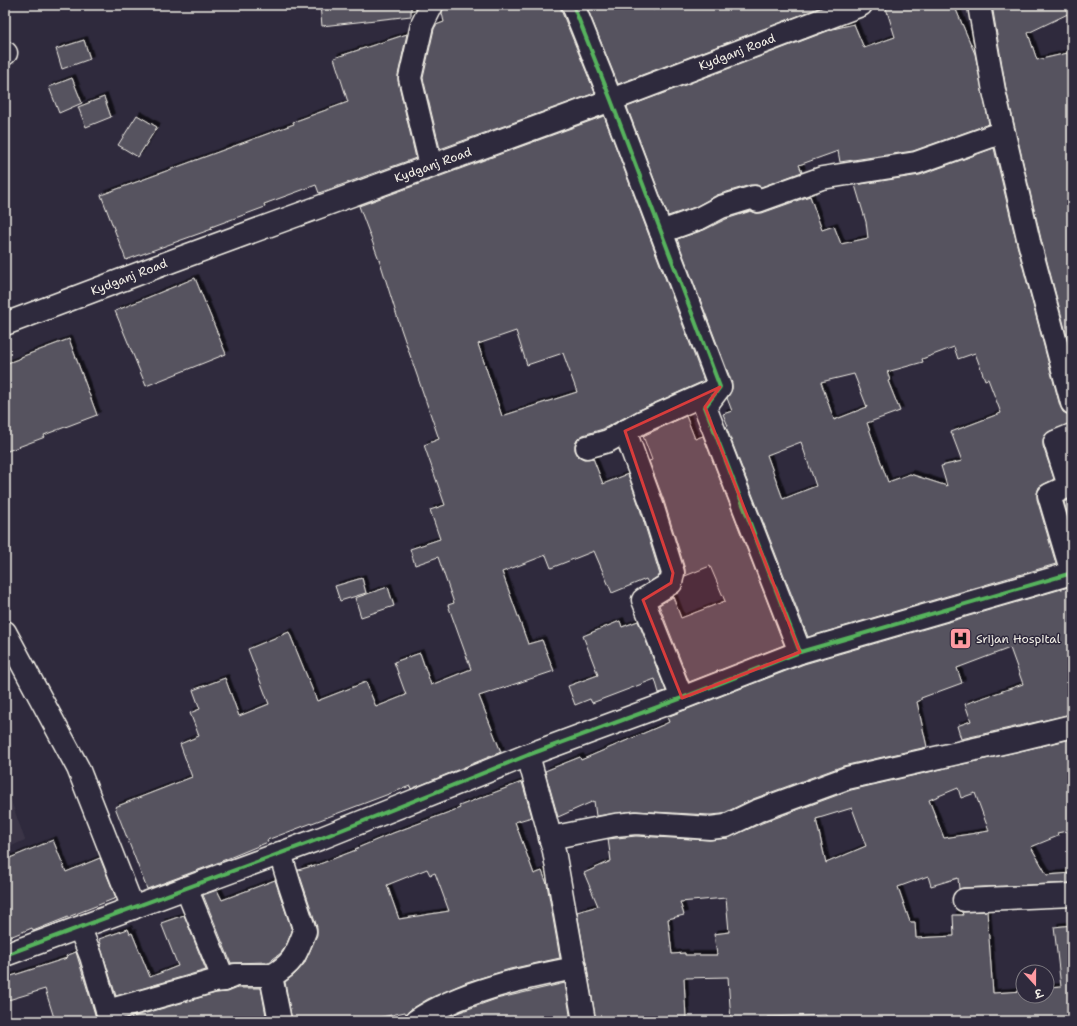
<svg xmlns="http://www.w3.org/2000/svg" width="1077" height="1026" viewBox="0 0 1077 1026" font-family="'Shantell Sans','Playpen Sans Deva',sans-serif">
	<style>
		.built { fill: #3b3647 }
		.building { fill: #56525f; stroke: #f4f1e8; fill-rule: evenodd; filter: url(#shadow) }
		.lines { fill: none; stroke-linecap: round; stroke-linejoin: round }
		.street-casing { stroke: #f4f1e8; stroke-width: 25 }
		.secondary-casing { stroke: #f4f1e8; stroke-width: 25 }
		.street { stroke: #2f2a3d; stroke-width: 22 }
		.secondary { stroke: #2f2a3d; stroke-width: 22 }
		.cycleway-casing { stroke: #2f2a3d; stroke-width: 6 }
		.cycleway { stroke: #56b35d; stroke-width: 4 }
		.marked { fill: #d93c3b; fill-opacity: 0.2; stroke: #d93c3b; stroke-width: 3; stroke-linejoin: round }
		.labels { text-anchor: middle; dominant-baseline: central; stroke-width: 3; stroke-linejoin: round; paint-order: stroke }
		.street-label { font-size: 12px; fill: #f4f1e8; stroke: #2f2a3d }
		.poi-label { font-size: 12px; fill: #f4f1e8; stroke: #2f2a3d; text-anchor: start }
	</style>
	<defs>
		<filter id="shadow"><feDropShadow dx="3.5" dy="-3.5" stdDeviation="0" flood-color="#0009"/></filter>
	</defs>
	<rect width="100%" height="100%" fill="#2f2a3d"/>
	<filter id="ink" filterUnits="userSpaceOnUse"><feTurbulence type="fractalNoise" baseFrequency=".025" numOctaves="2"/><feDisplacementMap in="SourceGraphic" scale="8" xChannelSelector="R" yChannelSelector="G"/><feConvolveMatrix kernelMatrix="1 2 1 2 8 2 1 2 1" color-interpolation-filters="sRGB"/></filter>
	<g filter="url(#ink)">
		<polygon class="built" points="5,784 25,840 5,849"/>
		<g class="building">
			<polygon points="320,5 411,5 411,16 322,26"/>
			<polygon points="444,5 561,5 561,10 595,93 440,149 423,78 434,29 436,25 444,22 442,13"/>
			<polygon points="586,5 651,5 653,10 666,5 824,6 618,84"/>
			<polygon points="904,5 954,5 975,54 989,124 913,151 840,162 838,151 799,165 802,172 761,187 757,185 750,185 717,195 695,207 668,216 627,107 833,29 854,24 864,48 895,37 886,8"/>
			<polygon points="992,5 1072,5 1072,12 1028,33 1037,60 1072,52 1072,355 1041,239 1006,89"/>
			<polygon points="407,34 398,75 398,81 416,158 319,193 316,185 264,204 265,207 211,227 212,229 126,260 101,195 294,124 293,122 348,102 334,58"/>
			<polygon points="84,40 90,59 62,69 56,49"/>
			<polygon points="72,78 82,103 59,113 49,87"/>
			<polygon points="104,97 111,117 86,127 78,107"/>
			<polygon points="137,115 157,127 138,157 118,145"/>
			<path d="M604 116 704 381 637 411 603 429 583 435 578 439 575 444V450L578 456 584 459 593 458 603 484 628 474 640 509 660 575 648 583 646 579 612 593 594 551 551 568 546 555 502 572 528 644 542 640 554 671 479 696 501 752 411 789 410 786 267 840 268 842 212 865 147 889 115 807 192 777 180 744 199 736 190 713 200 709 193 690 225 678 239 716 269 704 248 649 289 632 317 701 366 682 376 707 406 695 394 662 420 653 431 685 471 669 448 605 454 603 438 557 415 565 410 549 440 539 430 510 445 505 424 445 439 439 401 329 381 265 359 206ZM516 331 527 365 563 353 577 392 502 416 478 344Z"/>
			<path d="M994 148 1017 245 1060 406 1063 412 1068 415H1072V423L1050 431 1046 434 1043 439V446L1054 479 1039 487 1037 493V499L1056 564 808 637 726 427 728 426 723 414 732 411 727 398 732 389V383L677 239 704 230 726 219 751 211 756 213H762L810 196 822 230 834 226 841 244 868 238 866 222 855 185 920 175ZM954 347 958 359 975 353 985 380 988 379 1001 413 951 432 962 461 941 466 947 486 910 474 888 482 867 423 900 411 888 381 890 380 887 372 923 362 922 359ZM854 374 867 407 834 420 821 382ZM801 442 816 486 783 499 767 455Z"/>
			<polygon points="195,278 226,354 146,386 115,311"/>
			<polygon points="69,339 97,415 44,435 45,437 5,452 5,364 21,358 21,357"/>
			<polygon points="686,416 695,439 703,436 784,645 689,682 659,605 673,597 681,618 725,601 710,566 685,576 685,569 664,501 649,461 652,460 643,436"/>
			<polygon points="1072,498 1072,529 1064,502"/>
			<polygon points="362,578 366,593 340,601 335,586"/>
			<polygon points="1072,586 1072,714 961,739 957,726 971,721 965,704 1023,684 1010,648 957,668 962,683 921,698 921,700 917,702 927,747 843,766 753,799 722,814 710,815 635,811 596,816 594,801 558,817 545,771 580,757 581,760 665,724 669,722 667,717 804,664"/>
			<polygon points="388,587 394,606 361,617 355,598"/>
			<polygon points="620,621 622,627 638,621 666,691 659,693 655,679 592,703 590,699 575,705 568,686 598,675 583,636"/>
			<path d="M1072 739V830L1057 833 1058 836 1031 847 1047 875 1072 873V883L963 888 959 889 958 878 931 886 928 876 898 887 910 922H915L916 938 954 936 953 915H963L962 912 987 911 993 993 1023 991V996H1047V989H1050L1049 988 1061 987 1054 927 1072 925V1018L1025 1021H991V1020L931 1021V1018L826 1021V1015L767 1017 768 1021H731L728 977 684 978 686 1018 596 1021 577 912 598 906 584 873 611 861 608 839 636 836 709 840 728 838 762 823 851 790ZM958 788 961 798 975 793 989 831 944 838 929 800ZM852 808 866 846 826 863 816 819ZM726 898 729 932 714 934 717 955H685V953L672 954 668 919 684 915 680 902Z"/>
			<path d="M522 782 532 817 515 822 534 874 542 871 547 884 560 958 510 969 467 982 428 999 410 1010 406 1014 405 1012 364 1021H292L285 982 295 974 304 964 317 935V927L298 870 312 866V867L356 850 355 849 393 833 460 808 459 806ZM427 869 430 875 435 873 449 911 399 919 387 885Z"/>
			<polygon points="53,840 66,872 100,858 116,898 33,931 32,928 5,939 5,860"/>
			<polygon points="275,880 292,931 286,946 281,953 269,962 231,963 203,895 217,890 222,900"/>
			<polygon points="184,915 206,970 116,996 100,945 101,944 99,939 128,929 130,934 132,933 150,977 178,966 161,923"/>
			<polygon points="76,952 97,1021 55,1021 45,989 5,1001 5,978 67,958 66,956"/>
			<polygon points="565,983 571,1021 440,1021 457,1013 496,999"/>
			<polygon points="238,988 261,988 267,1021 122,1021 122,1020 216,993 228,992"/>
		</g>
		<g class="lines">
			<defs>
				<g id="street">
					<polyline points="573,5 611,100 720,387 705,407 800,652"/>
					<polyline points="979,5 994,91 1029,242 1072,403"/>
					<polyline points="5,54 6,53"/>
					<polyline points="431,166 410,78 422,25 432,5"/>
					<polyline points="661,232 700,218 721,207 754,197 758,201 822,178 916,163 1003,132"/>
					<polyline points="625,431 652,505 673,573 671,583 643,600 682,698"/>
					<polyline points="587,447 608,441 642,422 719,388"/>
					<polyline points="1072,573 1049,495 1069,486 1055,442 1072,435"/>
					<polyline points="5,632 78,768 133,908"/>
					<polyline points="528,755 554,851 584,1021"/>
					<polyline points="550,838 615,825 636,823 710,828 726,826 757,811 847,778 1015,740 1072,726"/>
					<polyline points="186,888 224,980"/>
					<polyline points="964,900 1072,895"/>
					<polyline points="80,929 91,956 107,1011"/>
					<polyline points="110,1021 107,1011 214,981 224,980 235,975 273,975"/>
					<path d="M280 1021 272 981 273 975C295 962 296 953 305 931L290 886 280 853"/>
					<path d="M416 1021C460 991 523 978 575 968"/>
				</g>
				<g id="secondary">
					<polyline points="5,324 172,261 611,100 861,5"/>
					<polyline points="5,955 319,839 528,755 682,698 800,652 1072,573"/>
				</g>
			</defs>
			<use href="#street" class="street-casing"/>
			<use href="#secondary" class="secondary-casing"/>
			<use href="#street" class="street"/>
			<use href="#secondary" class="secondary"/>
			<defs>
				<g id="cycleway">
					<polyline points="573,5 611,100 720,387 705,407 800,652"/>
					<polyline points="5,955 319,839 528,755 682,698 800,652 1072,573"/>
				</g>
			</defs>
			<use href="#cycleway" class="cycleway-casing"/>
			<use href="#cycleway" class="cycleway"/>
		</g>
	</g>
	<path class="marked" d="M720 387 705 407 800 652 682 698 643 600 671 583 673 573 625 431Z"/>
	<defs>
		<symbol id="hospital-square" viewBox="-11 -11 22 22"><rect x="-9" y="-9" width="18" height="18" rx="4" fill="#ff9aa2" stroke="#2f2a3d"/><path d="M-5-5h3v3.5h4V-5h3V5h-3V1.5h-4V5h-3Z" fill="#111"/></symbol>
	</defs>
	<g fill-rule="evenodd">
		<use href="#hospital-square" x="948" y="626" width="25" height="25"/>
	</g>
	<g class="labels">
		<g class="street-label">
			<text transform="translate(737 52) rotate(-21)">Kydganj Road</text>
			<text transform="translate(433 165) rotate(-20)">Kydganj Road</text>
			<text transform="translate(129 277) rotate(-21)">Kydganj Road</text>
		</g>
		<g class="poi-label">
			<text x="976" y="639">Srijan Hospital</text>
		</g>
	</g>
	<rect width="1077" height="1026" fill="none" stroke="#2f2a3d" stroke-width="20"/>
	<rect x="10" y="10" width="1057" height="1006" fill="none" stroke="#f4f1e8" stroke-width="1.5" filter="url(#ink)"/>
	<g transform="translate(1035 984) rotate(159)"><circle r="19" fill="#2f2a3d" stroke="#7e7a81"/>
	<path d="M0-3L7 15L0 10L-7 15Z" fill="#ff9aa2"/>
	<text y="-6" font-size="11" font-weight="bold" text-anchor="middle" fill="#f4f1e8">उ</text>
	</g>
</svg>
